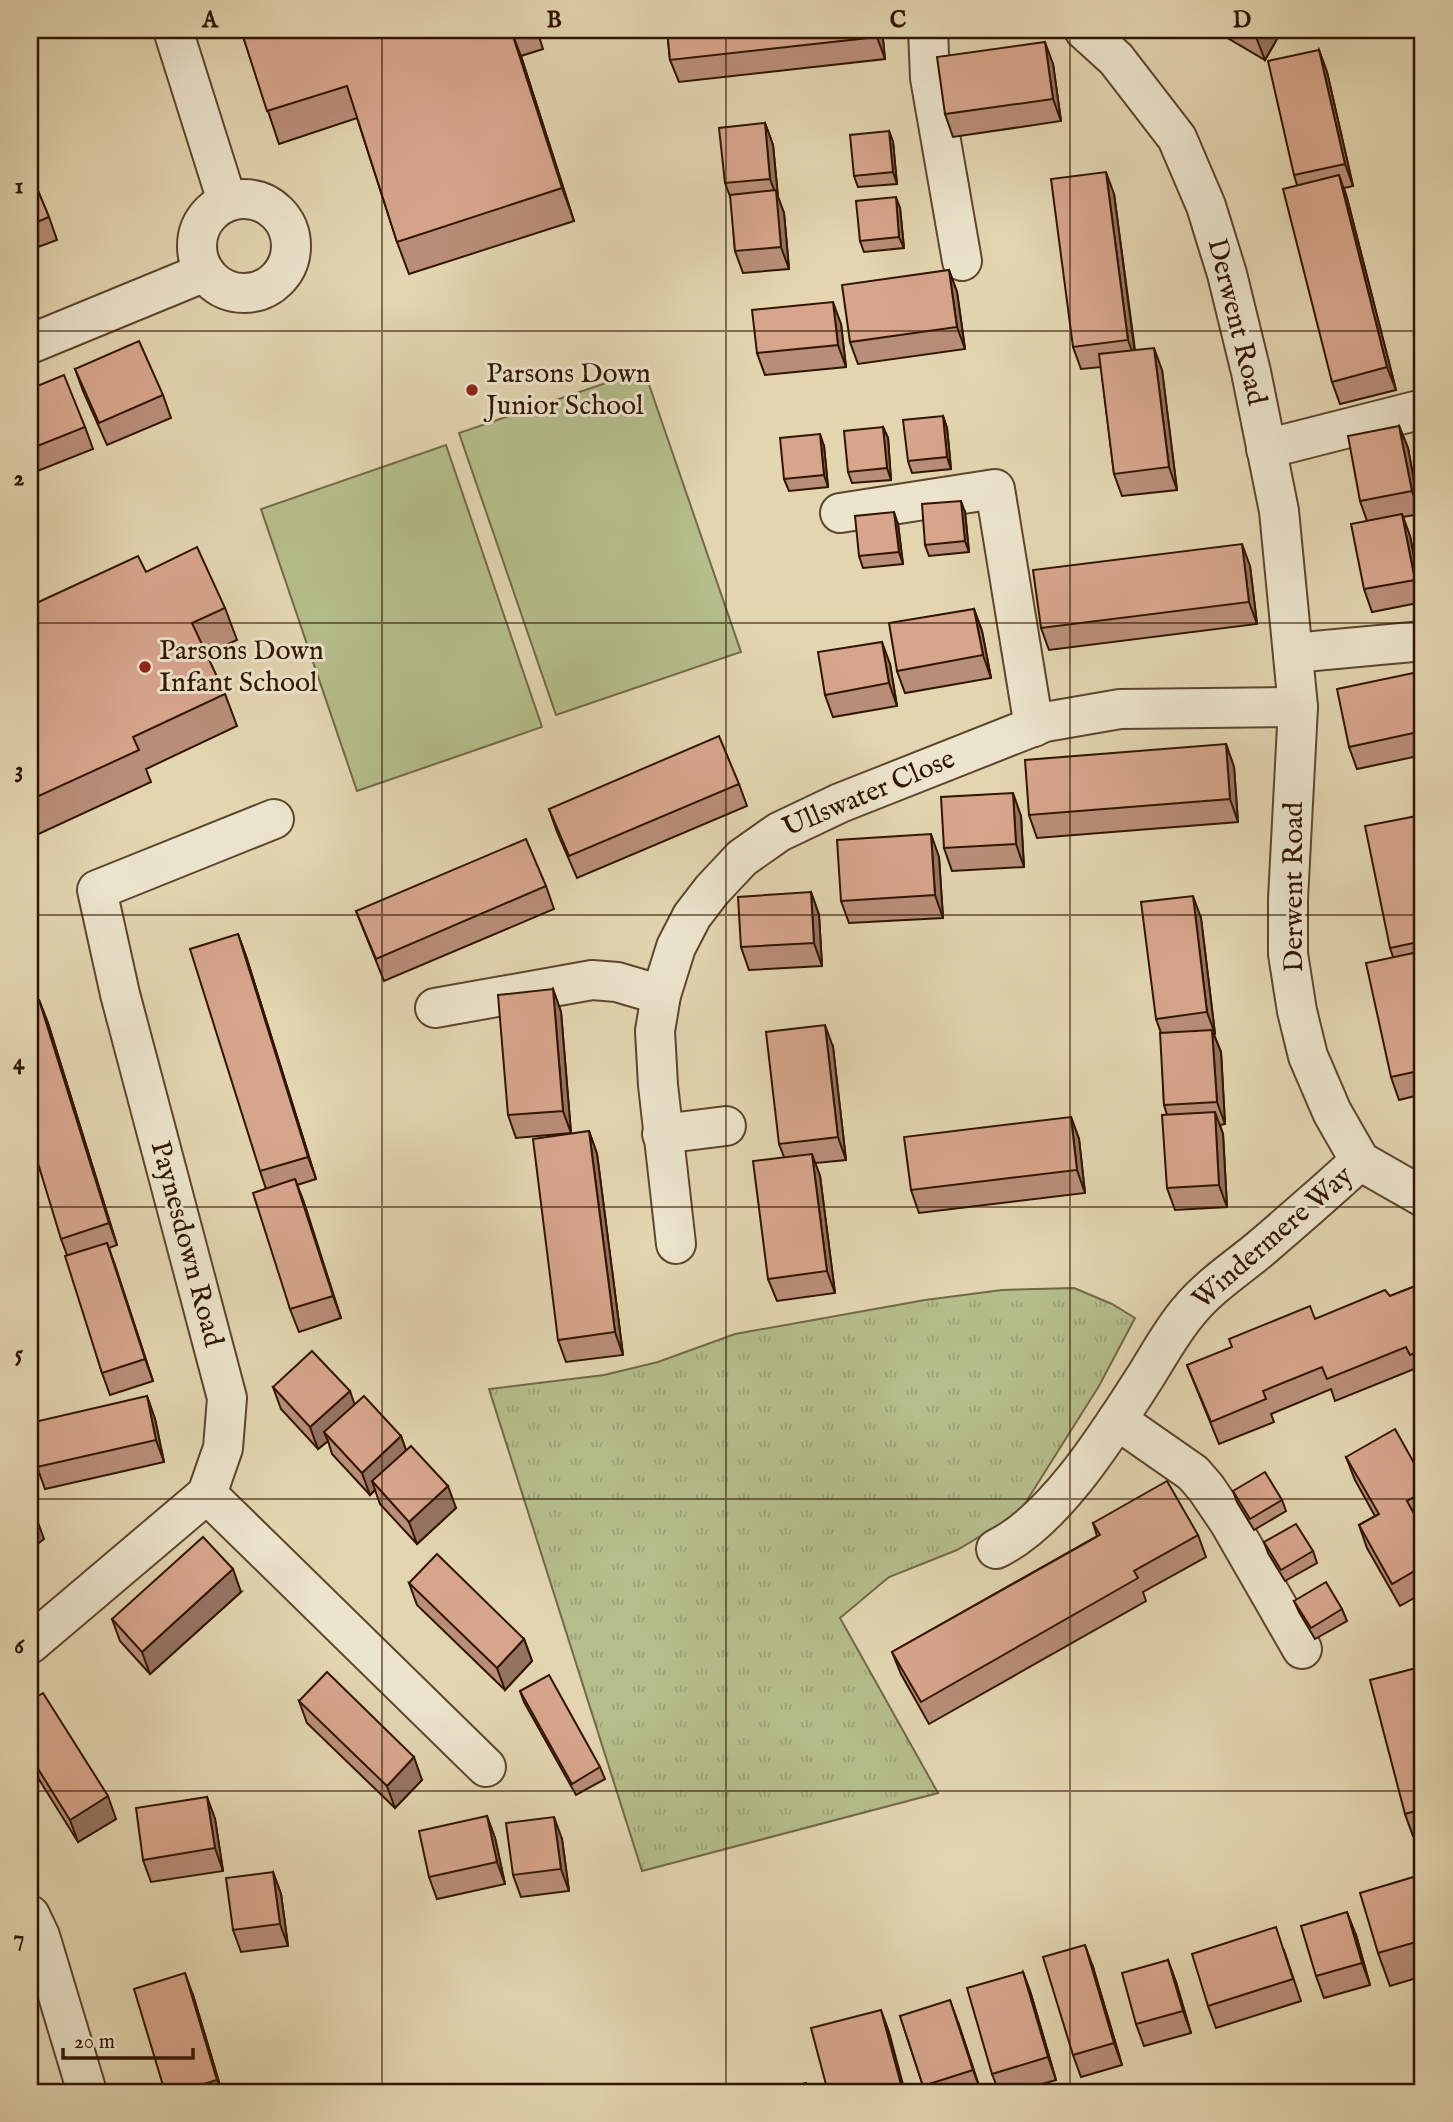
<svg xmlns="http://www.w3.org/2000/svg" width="1453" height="2122" viewBox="0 0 1453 2122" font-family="'IM FELL English',serif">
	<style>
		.grass { fill: url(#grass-tufts); stroke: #726946; stroke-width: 2 }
		.pitch { fill: #b4bd8b; stroke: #726946; stroke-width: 2 }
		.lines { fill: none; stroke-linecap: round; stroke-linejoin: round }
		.minor-casing { stroke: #5d452c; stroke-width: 42 }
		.minor { stroke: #ece4cc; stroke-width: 38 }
		.wall { fill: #b98e78; stroke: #311500; stroke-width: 2 }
		.shaded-wall { fill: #967462; stroke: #311500; stroke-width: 2 }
		.building { fill: #d7a58c; stroke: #311500; stroke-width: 2 }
		.grid { fill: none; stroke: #311500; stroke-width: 2; stroke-opacity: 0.55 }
		.poi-dot { fill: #8f2418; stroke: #ece4cc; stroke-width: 2.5 }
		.labels { text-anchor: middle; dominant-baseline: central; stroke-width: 6; stroke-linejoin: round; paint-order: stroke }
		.street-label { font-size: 28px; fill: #311500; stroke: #ece4cc }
		.poi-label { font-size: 28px; fill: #311500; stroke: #ece4cc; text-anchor: start }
		.neatline { fill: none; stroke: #311500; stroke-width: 2.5 }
		.grid-label { font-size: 23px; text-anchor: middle; font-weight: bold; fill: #311500 }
	</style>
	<defs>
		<pattern id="grass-tufts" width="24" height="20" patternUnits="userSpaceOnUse" patternTransform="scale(1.75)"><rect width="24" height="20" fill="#b4bd8b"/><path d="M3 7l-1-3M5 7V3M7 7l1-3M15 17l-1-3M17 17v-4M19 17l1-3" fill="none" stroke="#9ba276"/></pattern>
	</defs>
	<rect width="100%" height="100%" fill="#e2d5b0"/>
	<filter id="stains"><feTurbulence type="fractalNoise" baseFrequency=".00286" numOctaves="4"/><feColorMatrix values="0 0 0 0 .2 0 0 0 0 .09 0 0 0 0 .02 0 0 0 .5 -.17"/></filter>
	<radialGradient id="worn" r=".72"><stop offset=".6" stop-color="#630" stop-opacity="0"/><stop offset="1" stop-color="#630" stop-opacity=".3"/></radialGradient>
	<polygon class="grass" points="1074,1288 1112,1304 1135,1318 1099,1386 1019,1513 957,1550 889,1577 840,1618 938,1793 642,1871 489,1389 604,1375 658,1362 735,1334 925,1300 1002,1290"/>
	<g class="pitch">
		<polygon points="644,370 741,652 556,715 459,433"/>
		<polygon points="446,445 542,727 357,791 261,509"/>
	</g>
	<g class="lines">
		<defs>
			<g id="minor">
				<polyline points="173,30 227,201"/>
				<polyline points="928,30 930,78 962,261"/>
				<polyline points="1084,30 1116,59 1177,138 1206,206 1227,274 1251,372 1279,511 1298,707 1288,899 1288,954 1297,1011 1308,1056 1332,1112 1360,1161 1423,1197"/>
				<circle cx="244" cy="246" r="47"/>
				<polyline points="30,344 205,272"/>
				<polyline points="1266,449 1423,409"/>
				<polyline points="840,513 995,489 1034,727"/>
				<polyline points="1293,653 1423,641"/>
				<polyline points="435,1008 592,980 617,982 661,995"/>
				<polyline points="662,1134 726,1126"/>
				<polyline points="676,1244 658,1085 655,1031 661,995 676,947 692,916 712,890 742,858 779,832 840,803 1045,722 1120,709 1298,707"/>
				<polyline points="1117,1420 1193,1473 1206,1488 1229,1522 1302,1649"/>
				<polyline points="207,1494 486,1767"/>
				<path d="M996 1549C1056 1520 1111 1430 1147 1374 1160 1353 1172 1331 1188 1312 1208 1287 1236 1269 1260 1249 1294 1220 1327 1191 1360 1161"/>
				<polyline points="30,1644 207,1494 223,1448 227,1398 120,994 97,890 274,819"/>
				<polyline points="30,1915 40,1936 87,2092"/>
			</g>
		</defs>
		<use href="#minor" class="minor-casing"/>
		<use href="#minor" class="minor"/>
	</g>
	<g class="wall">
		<polygon points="241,30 537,30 543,49 521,56 574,221 409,274 397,242 357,118 279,144"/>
		<polygon points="667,30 882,30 885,59 679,82 670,60"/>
		<polygon points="1214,30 1282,30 1265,60"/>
		<polygon points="1319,50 1327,72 1353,186 1344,188 1347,198 1396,390 1340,404 1332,382 1297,185 1294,175"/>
		<polygon points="1053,64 1061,121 953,137 945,114"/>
		<polygon points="765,123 773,145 778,197 784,213 789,269 743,273 735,251 731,199 725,183"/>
		<polygon points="889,131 893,142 897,184 858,187 854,176"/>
		<polygon points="30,173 49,217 57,240 30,250"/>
		<polygon points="1114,194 1135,350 1162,370 1177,490 1122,496 1114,474 1101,367 1081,369 1073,347"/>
		<polygon points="900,208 904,248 864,252 860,241"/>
		<polygon points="949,270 957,292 965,349 858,364 850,342"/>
		<polygon points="841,324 846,367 765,375 757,353"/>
		<polygon points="75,369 163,395 171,418 107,445 83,391"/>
		<polygon points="30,389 85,427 93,449 30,474"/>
		<polygon points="943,416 947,428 951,469 912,473 908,461"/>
		<polygon points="1399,426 1408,448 1420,514 1403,517 1410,536 1423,602 1372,612 1364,589 1367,521 1360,501"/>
		<polygon points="883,427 888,438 891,480 852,483 848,472"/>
		<polygon points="824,446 828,487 789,491 784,479"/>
		<polygon points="965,512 969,552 929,556 925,545"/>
		<polygon points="898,524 903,564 863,568 859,556"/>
		<polygon points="1250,566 1257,624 1049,650 1041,628"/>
		<polygon points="146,572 225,608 237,640 206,654 225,694 237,726 146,769 151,782 30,838 30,606"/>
		<polygon points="974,609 982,631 991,678 905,693 897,671"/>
		<polygon points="890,664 897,706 833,717 825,695"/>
		<polygon points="1423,671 1423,755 1357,769 1349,747"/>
		<polygon points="1226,744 1234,767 1238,822 1037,838 1029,815"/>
		<polygon points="739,784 747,806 577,878 557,832 549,809"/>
		<polygon points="1422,815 1423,820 1423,1094 1399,1100 1391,1077 1393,957 1390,948"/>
		<polygon points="1021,816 1024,867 952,871 944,848"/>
		<polygon points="939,857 943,918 849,923 841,901"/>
		<polygon points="546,886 554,909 384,981 356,911"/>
		<polygon points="811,892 819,915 822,966 749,970 741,947"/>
		<polygon points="1201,918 1215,1034 1214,1035 1221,1052 1225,1124 1220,1125 1223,1134 1227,1207 1175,1210 1167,1188 1167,1115 1164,1105 1161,1033 1156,1019"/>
		<polygon points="238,934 246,956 316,1179 297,1185 341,1318 299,1332 290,1309 266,1189 260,1171"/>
		<polygon points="553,989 561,1012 571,1133 516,1138 508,1115"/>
		<polygon points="39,1000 48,1023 117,1245 109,1248 153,1381 110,1395 102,1373 67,1255 61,1239"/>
		<polygon points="833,1047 846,1160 815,1163 820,1176 835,1293 777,1301 768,1279 784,1157 779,1144"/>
		<polygon points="1071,1117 1079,1139 1085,1193 919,1213 911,1190"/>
		<polygon points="589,1131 597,1154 623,1355 566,1362 558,1340"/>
		<polygon points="1423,1283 1423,1375 1418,1377 1414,1369 1335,1401 1331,1389 1271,1414 1274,1422 1219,1444 1187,1365 1315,1319 1390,1296"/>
		<polygon points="273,1387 355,1405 401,1436 406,1450 456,1508 417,1544 380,1504 375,1490 370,1495 332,1454 328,1441 318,1449 281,1409"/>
		<polygon points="147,1396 155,1419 164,1462 45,1489 37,1467"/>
		<polygon points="1346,1457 1423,1479 1423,1518 1418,1521 1423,1530 1423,1593 1400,1606 1367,1548 1359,1525 1375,1516 1355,1480"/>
		<polygon points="1233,1491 1282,1500 1286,1511 1254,1530 1237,1502"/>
		<polygon points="1093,1523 1198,1535 1206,1557 1143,1592 1146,1601 929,1724 901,1674 892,1652 1097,1536"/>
		<polygon points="1264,1542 1313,1551 1317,1563 1285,1581 1268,1553"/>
		<polygon points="409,1583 524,1639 532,1661 505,1690 417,1605"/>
		<polygon points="241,1592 150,1674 120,1641 112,1619"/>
		<polygon points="1294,1601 1342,1609 1347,1621 1315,1639 1299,1612"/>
		<polygon points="1420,1667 1423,1675 1423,1833 1413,1836 1405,1814"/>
		<polygon points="520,1691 600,1767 605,1779 576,1795 524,1702"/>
		<polygon points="30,1701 116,1819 78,1842 30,1765"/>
		<polygon points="299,1701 422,1780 395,1808 307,1723"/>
		<polygon points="207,1797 215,1819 223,1871 151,1882 143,1860"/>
		<polygon points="487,1816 495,1838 505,1884 437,1899 429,1877"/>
		<polygon points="562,1839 569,1891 521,1897 513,1875"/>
		<polygon points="273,1872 281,1894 288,1946 241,1952 233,1930"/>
		<polygon points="1423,1883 1423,1976 1390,1986 1378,1953"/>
		<polygon points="1356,1935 1370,1985 1324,1998 1316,1976"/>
		<polygon points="1284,1950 1301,2001 1216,2028 1208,2006"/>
		<polygon points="1168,1960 1176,1982 1191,2033 1144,2046 1136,2024"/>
		<polygon points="1093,1967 1122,2065 1081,2077 1073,2055"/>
		<polygon points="1023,1972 1031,1994 1056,2080 1014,2092 999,2092 992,2074"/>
		<polygon points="193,1995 222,2092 165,2092"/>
		<polygon points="900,2016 958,2022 981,2092 925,2092"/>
	</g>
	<g class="shaded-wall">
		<polygon points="511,30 521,56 574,221 562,188"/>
		<polygon points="876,30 882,30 885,59 877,37"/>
		<polygon points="1261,30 1282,30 1265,60 1256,37"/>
		<polygon points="1045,42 1053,64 1061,121 1053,99"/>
		<polygon points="1319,50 1327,72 1353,186 1345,164"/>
		<polygon points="765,123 773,145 778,197 784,213 789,269 781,247 776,195 770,179"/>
		<polygon points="889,131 893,142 897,184 893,172"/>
		<polygon points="1106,172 1114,194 1136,362 1128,340"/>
		<polygon points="1339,175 1347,198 1396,390 1387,367"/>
		<polygon points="896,197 900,208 904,248 899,237"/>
		<polygon points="949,270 957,292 965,349 957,327"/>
		<polygon points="833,302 841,324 846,367 838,345"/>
		<polygon points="1154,348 1162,370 1177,490 1169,467"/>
		<polygon points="943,416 947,428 951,469 947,457"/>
		<polygon points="1399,426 1408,448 1420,514 1412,491"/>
		<polygon points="883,427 888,438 891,480 887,468"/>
		<polygon points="820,434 824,446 828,487 824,475"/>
		<polygon points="961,501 965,512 969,552 965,541"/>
		<polygon points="894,512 898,524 903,564 899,552"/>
		<polygon points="1402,514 1410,536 1423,602 1415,580"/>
		<polygon points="1242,544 1250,566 1257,624 1249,602"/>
		<polygon points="974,609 982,631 991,678 983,655"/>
		<polygon points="882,642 890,664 897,706 889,683"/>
		<polygon points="1226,744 1234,767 1238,822 1230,799"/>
		<polygon points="1013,793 1021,816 1024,867 1016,844"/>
		<polygon points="931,834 939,857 943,918 935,895"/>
		<polygon points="811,892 819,915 822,966 814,943"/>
		<polygon points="1193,896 1201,918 1215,1034 1207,1012"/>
		<polygon points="238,934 246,956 316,1179 308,1157"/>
		<polygon points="553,989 561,1012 571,1133 563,1111"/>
		<polygon points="39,1000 48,1023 117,1245 109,1223"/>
		<polygon points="825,1025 833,1047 846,1160 838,1137"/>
		<polygon points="1212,1030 1221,1052 1225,1124 1217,1102"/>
		<polygon points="1215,1112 1223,1134 1227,1207 1219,1185"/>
		<polygon points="1071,1117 1079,1139 1085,1193 1077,1170"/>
		<polygon points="589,1131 597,1154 623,1355 615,1332"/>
		<polygon points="812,1154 820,1176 835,1293 827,1271"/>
		<polygon points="295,1179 304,1202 341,1318 333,1296"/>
		<polygon points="107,1243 115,1265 153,1381 145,1359"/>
		<polygon points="350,1391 358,1414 324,1432 328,1441 318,1449 310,1427"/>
		<polygon points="147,1396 155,1419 164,1462 156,1440"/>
		<polygon points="401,1436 409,1459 372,1481 375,1490 370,1495 362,1473"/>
		<polygon points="448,1486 456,1508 417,1544 409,1522"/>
		<polygon points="36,1517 44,1539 30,1550 30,1522"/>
		<polygon points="233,1569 241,1592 150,1674 142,1652"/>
		<polygon points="524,1639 532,1661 505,1690 497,1668"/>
		<polygon points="414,1757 422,1780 395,1808 387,1786"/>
		<polygon points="108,1796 116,1819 78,1842 70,1820"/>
		<polygon points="207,1797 215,1819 223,1871 215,1848"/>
		<polygon points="487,1816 495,1838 505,1884 497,1862"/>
		<polygon points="554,1817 562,1839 569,1891 561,1869"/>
		<polygon points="273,1872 281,1894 288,1946 280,1924"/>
		<polygon points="1347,1912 1356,1935 1370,1985 1362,1963"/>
		<polygon points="1085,1945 1093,1967 1122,2065 1114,2043"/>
		<polygon points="1168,1960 1176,1982 1191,2033 1183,2011"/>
		<polygon points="1023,1972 1031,1994 1056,2080 1048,2057"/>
		<polygon points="185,1973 193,1995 222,2092 217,2080"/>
		<polygon points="950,2000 958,2022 981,2092 973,2070"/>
		<polygon points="881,2010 889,2032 905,2092 903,2092"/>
	</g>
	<g class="building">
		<polygon points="241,30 511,30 562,188 397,242 347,86 267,111"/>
		<polygon points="667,30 876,30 877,37 670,60"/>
		<polygon points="1243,30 1261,30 1256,37"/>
		<polygon points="1045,42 1053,99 945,114 937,57"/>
		<polygon points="1319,50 1345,164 1294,175 1268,61"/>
		<polygon points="765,123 770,179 725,183 719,128"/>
		<polygon points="889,131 893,172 854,176 850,135"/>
		<polygon points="1106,172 1128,340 1073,347 1051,179"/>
		<polygon points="1339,175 1387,367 1332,382 1283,189"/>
		<polygon points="32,176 49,217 30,225 30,177"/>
		<polygon points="776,190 781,247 735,251 730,195"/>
		<polygon points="896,197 899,237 860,241 856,201"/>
		<polygon points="949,270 957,327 850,342 842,285"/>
		<polygon points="833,302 838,345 757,353 752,310"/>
		<polygon points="139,341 163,395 99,423 75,369"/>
		<polygon points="1154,348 1169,467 1114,474 1099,354"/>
		<polygon points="64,375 85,427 30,449 30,389"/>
		<polygon points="943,416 947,457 908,461 903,420"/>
		<polygon points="1399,426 1412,491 1360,501 1348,436"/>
		<polygon points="883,427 887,468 848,472 844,431"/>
		<polygon points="820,434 824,475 784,479 780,438"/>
		<polygon points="961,501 965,541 925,545 922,504"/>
		<polygon points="894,512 899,552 859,556 855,516"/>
		<polygon points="1402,514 1415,580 1364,589 1351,524"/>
		<polygon points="1242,544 1249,602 1041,628 1033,570"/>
		<polygon points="197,547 225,608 192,623 225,694 133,737 139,750 30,800 30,606 138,556 146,572"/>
		<polygon points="974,609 983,655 897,671 889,623"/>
		<polygon points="882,642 889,683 825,695 818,652"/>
		<polygon points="1423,671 1423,731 1349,747 1337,689"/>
		<polygon points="719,736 739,784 569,856 549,809"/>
		<polygon points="1226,744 1230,799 1029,815 1025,760"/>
		<polygon points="1013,793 1016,844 944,848 941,797"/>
		<polygon points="1422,815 1423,823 1423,941 1390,948 1365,826"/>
		<polygon points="931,834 935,895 841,901 837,840"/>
		<polygon points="526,839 546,886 376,959 356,911"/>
		<polygon points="811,892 814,943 741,947 738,897"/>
		<polygon points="1193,896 1207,1012 1156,1019 1141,902"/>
		<polygon points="238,934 308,1157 260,1171 190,949"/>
		<polygon points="1423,951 1423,1070 1391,1077 1366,963"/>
		<polygon points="553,989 563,1111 508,1115 498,995"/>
		<polygon points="39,1000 109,1223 61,1239 30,1137 30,1004"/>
		<polygon points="825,1025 838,1137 779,1144 766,1032"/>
		<polygon points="1212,1030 1217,1102 1164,1105 1160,1033"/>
		<polygon points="1215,1112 1219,1185 1167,1188 1162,1115"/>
		<polygon points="1071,1117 1077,1170 911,1190 904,1137"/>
		<polygon points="589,1131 615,1332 558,1340 533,1139"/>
		<polygon points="812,1154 827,1271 768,1279 753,1161"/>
		<polygon points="295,1179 333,1296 290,1309 253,1193"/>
		<polygon points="107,1243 145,1359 102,1373 65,1256"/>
		<polygon points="1423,1283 1423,1350 1410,1355 1406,1347 1327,1379 1322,1367 1263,1391 1266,1399 1211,1422 1187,1365 1232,1347 1229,1339 1310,1306 1315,1319 1385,1290 1390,1296"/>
		<polygon points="312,1351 350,1391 310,1427 273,1387"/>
		<polygon points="147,1396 156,1440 37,1467 30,1436 30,1423"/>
		<polygon points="364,1396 401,1436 362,1473 324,1432"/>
		<polygon points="1395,1429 1423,1479 1423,1492 1407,1501 1423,1530 1423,1566 1392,1584 1359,1525 1379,1514 1346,1457"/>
		<polygon points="411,1446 448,1486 409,1522 372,1481"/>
		<polygon points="1265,1472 1282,1500 1250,1519 1233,1491"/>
		<polygon points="1167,1481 1198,1535 1134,1571 1138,1578 921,1702 892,1652 1100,1535 1093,1523"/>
		<polygon points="30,1508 36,1517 30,1522"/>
		<polygon points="1296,1524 1313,1551 1281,1570 1264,1542"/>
		<polygon points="203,1537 233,1569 142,1652 112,1619"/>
		<polygon points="437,1554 524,1639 497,1668 409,1583"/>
		<polygon points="1326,1582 1342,1609 1311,1628 1294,1601"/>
		<polygon points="1420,1667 1423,1678 1423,1809 1405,1814 1370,1680"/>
		<polygon points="327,1672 414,1757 387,1786 299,1701"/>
		<polygon points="549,1675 600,1767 572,1784 520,1691"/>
		<polygon points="43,1693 108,1796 70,1820 30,1756 30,1701"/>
		<polygon points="207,1797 215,1848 143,1860 136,1808"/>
		<polygon points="487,1816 497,1862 429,1877 419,1831"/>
		<polygon points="554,1817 561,1869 513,1875 506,1823"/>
		<polygon points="273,1872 280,1924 233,1930 226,1878"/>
		<polygon points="1420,1875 1423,1885 1423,1940 1378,1953 1360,1893"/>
		<polygon points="1347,1912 1362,1963 1316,1976 1301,1926"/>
		<polygon points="1276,1927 1293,1979 1208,2006 1192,1954"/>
		<polygon points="1085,1945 1114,2043 1073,2055 1043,1957"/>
		<polygon points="1168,1960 1183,2011 1136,2024 1122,1973"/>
		<polygon points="1023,1972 1048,2057 992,2074 967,1988"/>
		<polygon points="185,1973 217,2080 176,2092 165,2092 134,1989"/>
		<polygon points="950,2000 973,2070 923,2086 900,2016"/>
		<polygon points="881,2010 903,2092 828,2092 811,2028"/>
		<polygon points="806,2083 808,2092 773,2092"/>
	</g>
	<path class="grid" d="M382 30V2092M726 30V2092M1070 30V2092M30 331H1423M30 623H1423M30 915H1423M30 1207H1423M30 1499H1423M30 1791H1423"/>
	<g class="poi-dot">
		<circle cx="472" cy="390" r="7"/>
		<circle cx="145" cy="667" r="7"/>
	</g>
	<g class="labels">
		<g class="street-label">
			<text transform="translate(1236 322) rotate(76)">Derwent Road</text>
			<text transform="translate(869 794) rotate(-23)">Ullswater Close</text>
			<text transform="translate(1294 887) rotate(-90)">Derwent Road</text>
			<text transform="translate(1273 1238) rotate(-41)">Windermere Way</text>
			<text transform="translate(186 1244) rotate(75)">Paynesdown Road</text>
		</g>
		<g class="poi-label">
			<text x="486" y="374">Parsons Down<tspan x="486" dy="32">Junior School</tspan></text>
			<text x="159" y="651">Parsons Down<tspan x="159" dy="32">Infant School</tspan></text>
		</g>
	</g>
	<rect width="1453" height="2122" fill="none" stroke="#e2d5b0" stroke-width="77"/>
	<path d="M63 2048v10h130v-10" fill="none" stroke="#311500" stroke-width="3.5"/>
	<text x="74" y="2048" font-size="21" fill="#311500" stroke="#ece4cc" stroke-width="5" paint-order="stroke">20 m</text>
	<rect x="38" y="38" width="1376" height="2046" class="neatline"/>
	<g class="grid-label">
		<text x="210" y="27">A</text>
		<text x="554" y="27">B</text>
		<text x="898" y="27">C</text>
		<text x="1242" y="27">D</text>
		<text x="19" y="193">1</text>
		<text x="19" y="485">2</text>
		<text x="19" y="777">3</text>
		<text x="19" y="1069">4</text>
		<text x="19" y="1361">5</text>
		<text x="19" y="1653">6</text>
		<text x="19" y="1945">7</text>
	</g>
	<rect width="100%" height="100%" filter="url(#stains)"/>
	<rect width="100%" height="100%" fill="url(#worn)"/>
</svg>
